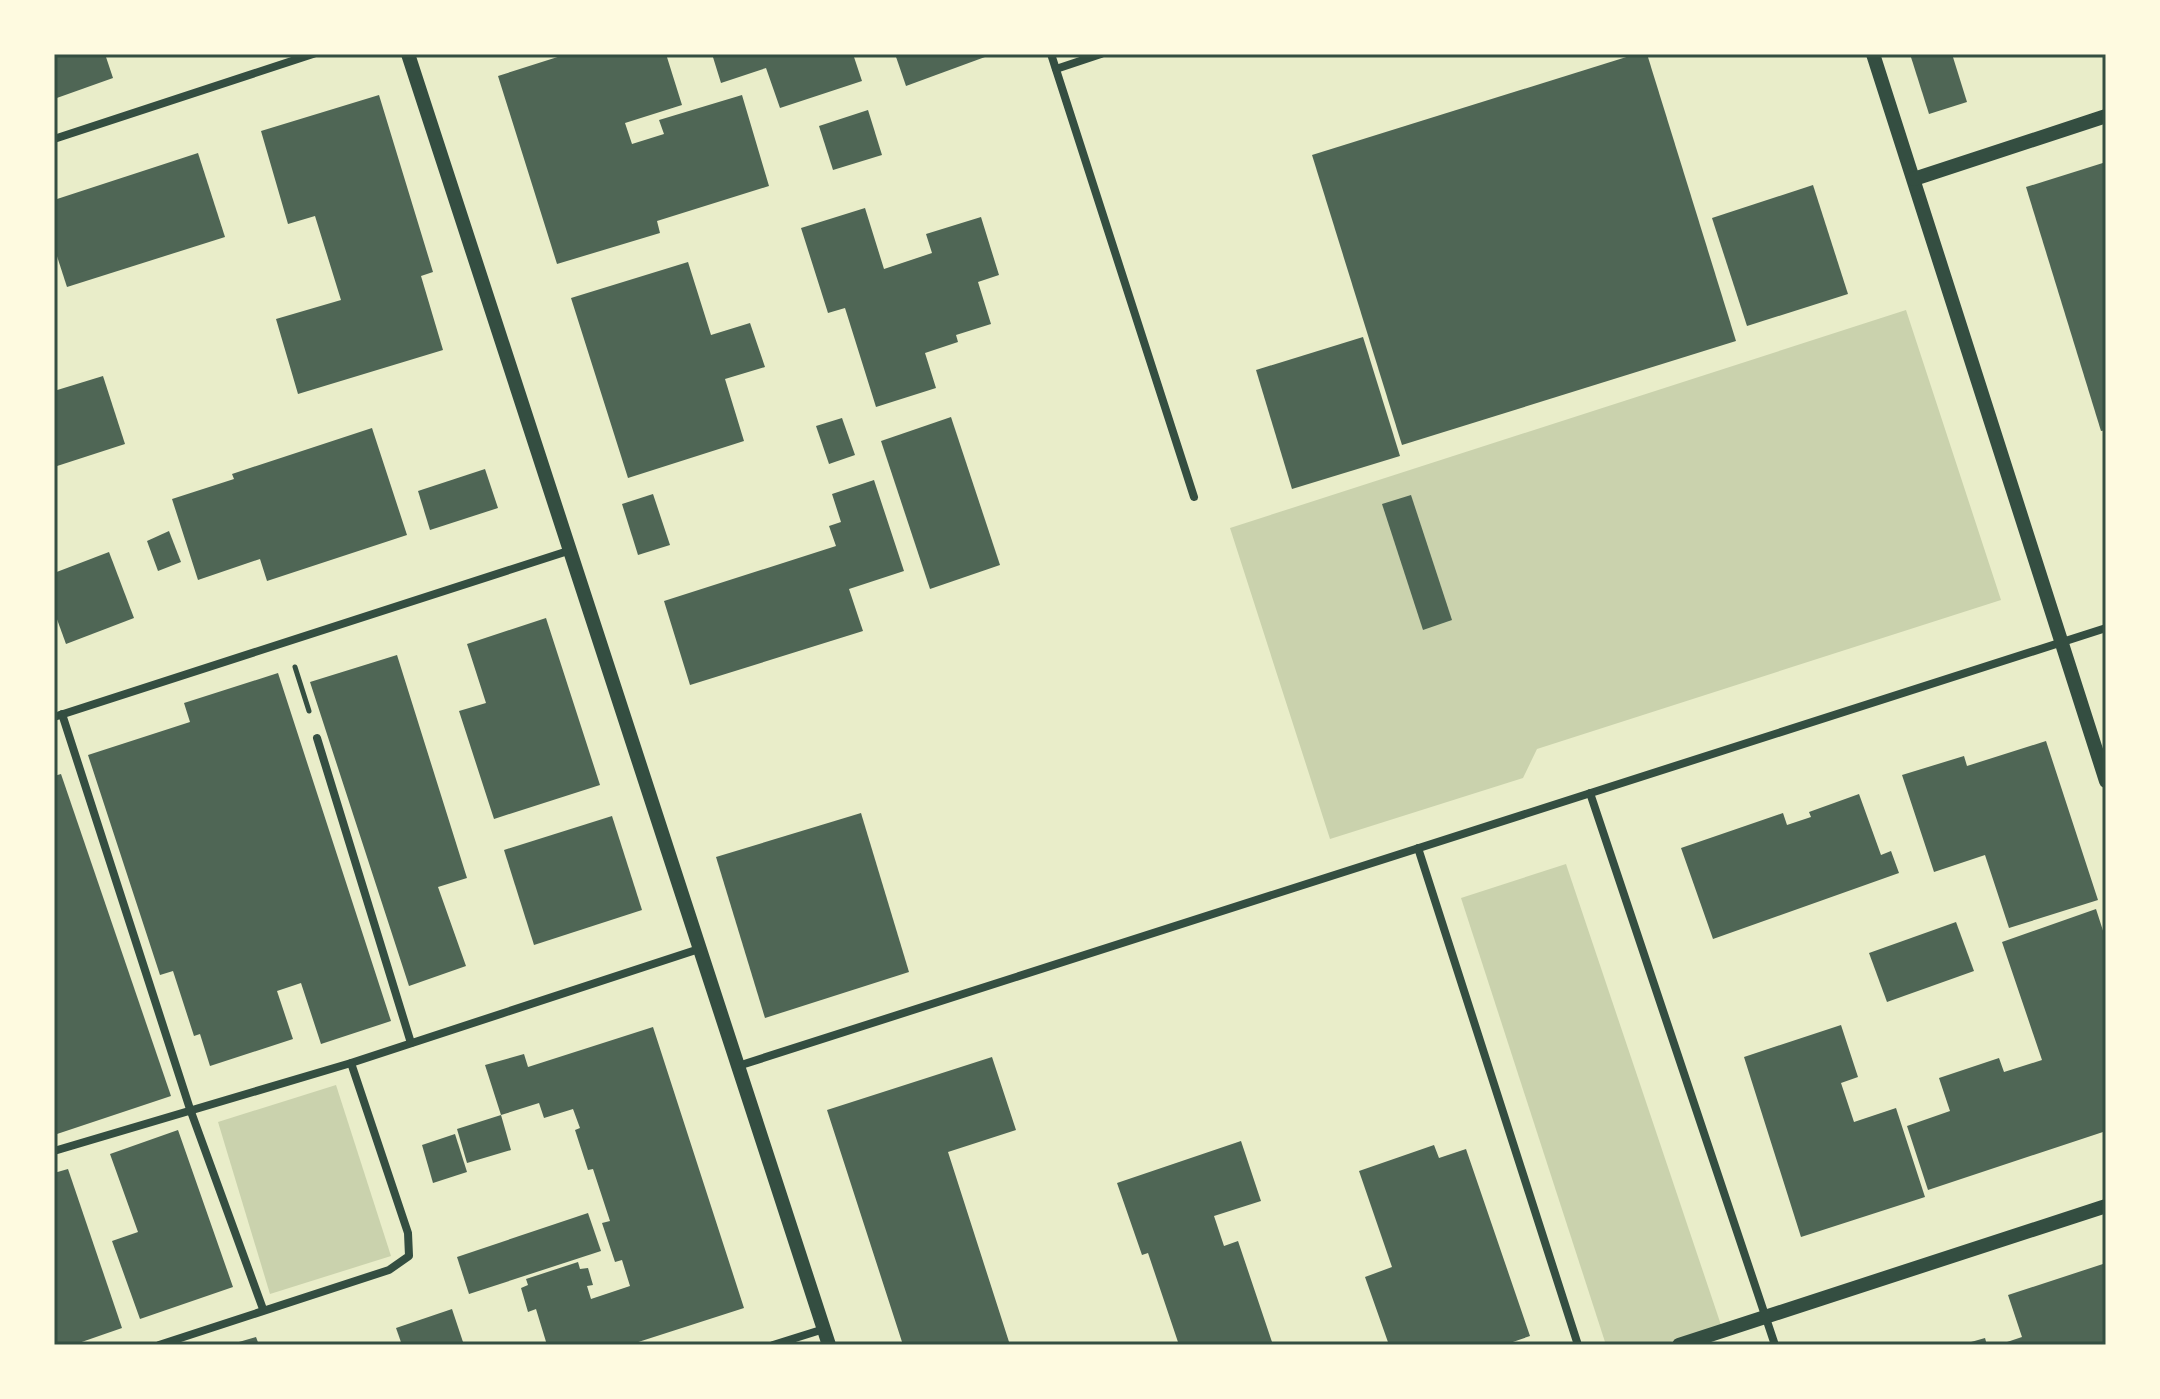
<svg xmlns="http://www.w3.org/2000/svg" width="2160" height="1399" viewBox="0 0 2160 1399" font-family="Barlow,sans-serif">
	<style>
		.green { fill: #cad2ad }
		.building { fill: #4f6655 }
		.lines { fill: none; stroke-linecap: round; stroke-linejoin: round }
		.path { stroke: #344e41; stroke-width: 5 }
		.minor { stroke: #344e41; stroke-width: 8 }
		.tertiary { stroke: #344e41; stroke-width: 14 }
		.neatline { fill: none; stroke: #344e41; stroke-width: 3 }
	</style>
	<rect width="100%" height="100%" fill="#e9edc9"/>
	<g class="green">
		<polygon points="1906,310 2001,600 1537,749 1523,778 1330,839 1230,528"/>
		<polygon points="1566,864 1721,1325 1661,1345 1606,1345 1461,898"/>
		<polygon points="336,1085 391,1256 270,1294 218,1122"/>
	</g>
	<g class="building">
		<polygon points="54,54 105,54 113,78 54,99"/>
		<polygon points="567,54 666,54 682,105 625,123 632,144 664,134 659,120 742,95 769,186 657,221 660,233 557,264 498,76"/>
		<polygon points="712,54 853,54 862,81 780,108 766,68 721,83"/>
		<polygon points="895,54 985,54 985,57 906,86"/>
		<polygon points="1636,54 1647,54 1736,341 1402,445 1312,155"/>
		<polygon points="1910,54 1952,54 1967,102 1929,114"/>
		<polygon points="379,95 433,272 421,276 443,350 298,394 276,319 341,300 315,216 288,224 261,131"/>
		<polygon points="868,110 882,155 833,170 819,126"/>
		<polygon points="198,153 225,237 67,287 54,247 54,200"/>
		<polygon points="2106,162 2106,430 2101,431 2026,187"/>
		<polygon points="1813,185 1848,294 1747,326 1712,218"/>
		<polygon points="865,208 884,269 932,253 926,234 981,217 999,275 978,282 991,324 956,335 958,342 925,353 936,388 876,407 845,308 828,313 801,228"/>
		<polygon points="688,262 711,335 750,323 765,367 725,379 744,441 628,478 571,298"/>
		<polygon points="1363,337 1400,456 1292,489 1256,370"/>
		<polygon points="103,376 125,444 54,467 54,391"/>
		<polygon points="951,417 1000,565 930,589 881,441"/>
		<polygon points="842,418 855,455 829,464 816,426"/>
		<polygon points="372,428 407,535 267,581 260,559 198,580 172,499 234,479 232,474"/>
		<polygon points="485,469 498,508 430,530 418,491"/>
		<polygon points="874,480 904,571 849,589 863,631 690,685 664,601 836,546 829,526 841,522 832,494"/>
		<polygon points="653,494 670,545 638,555 622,504"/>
		<polygon points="1411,495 1452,620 1423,630 1382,504"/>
		<polygon points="169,531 181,562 158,571 147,541"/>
		<polygon points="109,552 134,618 66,644 54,611 54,573"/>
		<polygon points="546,618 600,785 494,819 459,711 486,703 467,644"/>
		<polygon points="397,655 467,878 438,887 466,966 409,986 310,682"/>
		<polygon points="278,673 391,1021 321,1044 301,983 277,991 293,1039 210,1066 200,1034 194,1036 173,971 160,975 88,755 190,722 184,703"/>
		<polygon points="2046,741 2098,900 2009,928 1985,855 1934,872 1902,775 1964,756 1967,766"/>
		<polygon points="61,774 171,1096 54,1135 54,776"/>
		<polygon points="1859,794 1881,855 1891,851 1899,873 1713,939 1681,848 1783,813 1787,825 1811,817 1809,812"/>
		<polygon points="861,813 909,972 765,1018 716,857"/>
		<polygon points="612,816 642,910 534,945 504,850"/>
		<polygon points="2096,909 2106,940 2106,1131 1928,1190 1907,1126 1950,1111 1939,1078 1999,1058 2004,1072 2042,1060 2002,942"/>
		<polygon points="1956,922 1974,971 1887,1002 1869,953"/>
		<polygon points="1841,1025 1858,1077 1841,1083 1854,1122 1896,1108 1925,1197 1801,1237 1744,1057"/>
		<polygon points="653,1027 744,1308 629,1345 547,1345 536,1309 528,1312 521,1288 528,1285 526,1279 578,1262 580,1269 588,1268 593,1285 587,1286 591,1299 630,1286 622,1260 615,1262 602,1223 610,1221 593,1169 588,1170 575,1130 580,1128 573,1109 544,1118 539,1103 501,1115 511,1150 467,1163 457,1129 501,1115 485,1065 524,1054 528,1067"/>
		<polygon points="992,1057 1016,1130 948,1152 1010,1345 903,1345 827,1110"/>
		<polygon points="178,1130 233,1287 140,1319 112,1241 138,1232 110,1154"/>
		<polygon points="455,1134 467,1172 433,1183 422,1145"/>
		<polygon points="1241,1141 1261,1201 1214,1216 1224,1246 1238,1241 1273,1345 1179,1345 1148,1253 1142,1255 1117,1183"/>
		<polygon points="1434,1145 1439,1158 1466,1149 1530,1336 1504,1345 1389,1345 1365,1277 1392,1267 1359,1171"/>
		<polygon points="68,1169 122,1328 73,1345 54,1345 54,1173"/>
		<polygon points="588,1213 601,1251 469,1294 457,1257"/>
		<polygon points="2106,1263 2106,1345 1998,1345 2022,1337 2008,1295"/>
		<polygon points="452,1309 464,1345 402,1345 396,1328"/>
		<polygon points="256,1337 259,1345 232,1345 232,1344"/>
		<polygon points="1985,1338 1987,1345 1964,1345 1964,1344"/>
	</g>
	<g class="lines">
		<polyline class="path" points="295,667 309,711"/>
		<g class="minor">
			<polyline points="1051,54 1194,497"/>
			<polyline points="1056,69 1101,54"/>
			<polyline points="54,139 313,54"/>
			<polyline points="62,714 190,1109 263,1309"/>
			<polyline points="54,717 568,551"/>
			<polyline points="317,738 411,1043"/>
			<polyline points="1590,793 1775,1345"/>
			<polyline points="1418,848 1578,1345"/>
			<polyline points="738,1066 2106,628"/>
			<polyline points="54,1151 351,1063 702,948"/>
			<polyline points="159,1345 389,1270 409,1256 408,1233 351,1063"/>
			<polyline points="773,1345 824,1329"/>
		</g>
		<g class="tertiary">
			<polyline points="408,54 829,1345"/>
			<polyline points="1873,54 2106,781"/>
			<polyline points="1914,179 2106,116"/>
			<polyline points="1679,1345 2106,1206"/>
		</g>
	</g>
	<rect width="2160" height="1399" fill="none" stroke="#fefae0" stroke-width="112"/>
	<rect x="56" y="56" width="2048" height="1287" class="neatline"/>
</svg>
